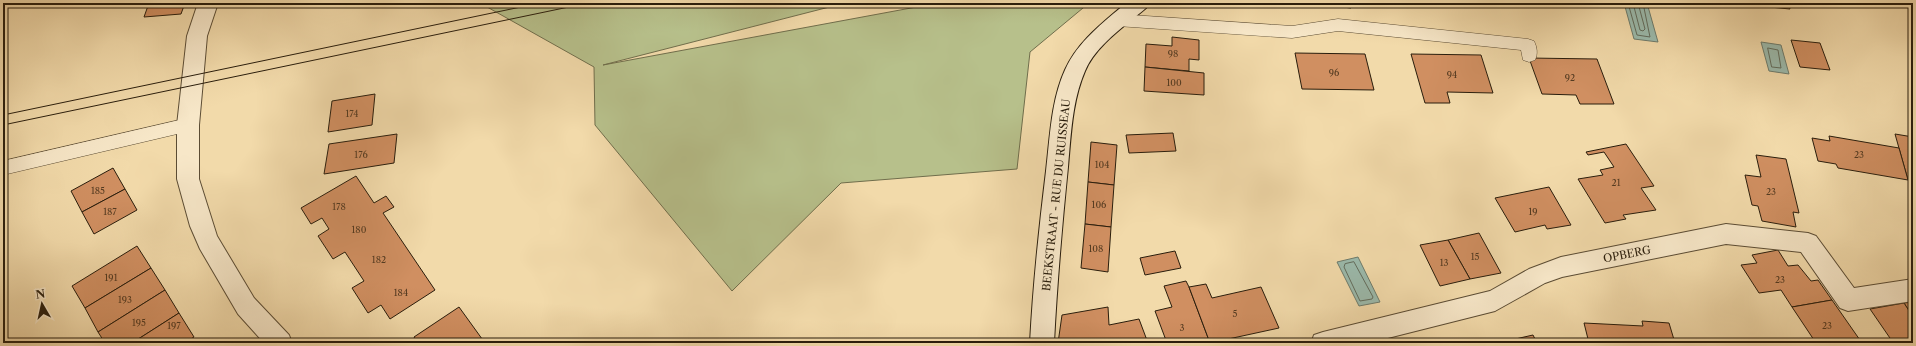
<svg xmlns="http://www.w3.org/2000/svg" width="1916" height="346" viewBox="0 0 1916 346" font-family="'Libre Caslon Text',serif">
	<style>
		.green { fill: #b7c08b; stroke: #706e4c }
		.water { fill: #9bbaac; stroke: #6d7b6c }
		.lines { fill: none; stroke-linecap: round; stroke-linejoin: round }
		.shore { stroke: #626c5c; stroke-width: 1 }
		.building { fill: #d08f61; stroke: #291d0c }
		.lane-casing { stroke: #5b4c34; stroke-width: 1 }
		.street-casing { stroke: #5b4c34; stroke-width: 2 }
		.secondary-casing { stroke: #291d0c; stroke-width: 2 }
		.lane { fill: #f7e7c8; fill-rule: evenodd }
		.street { fill: #f7e7c8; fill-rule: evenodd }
		.secondary { fill: #f7e7c8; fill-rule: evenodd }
		.tram { stroke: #291d0c; stroke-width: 1 }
		.labels { text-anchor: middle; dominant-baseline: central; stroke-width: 4; stroke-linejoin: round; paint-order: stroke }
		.number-label { font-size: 9px; fill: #533a21 }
		.street-label { font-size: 11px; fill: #291d0c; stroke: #f7e7c8 }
	</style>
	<rect width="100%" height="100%" fill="#f2daaa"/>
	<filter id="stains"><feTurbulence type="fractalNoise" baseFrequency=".005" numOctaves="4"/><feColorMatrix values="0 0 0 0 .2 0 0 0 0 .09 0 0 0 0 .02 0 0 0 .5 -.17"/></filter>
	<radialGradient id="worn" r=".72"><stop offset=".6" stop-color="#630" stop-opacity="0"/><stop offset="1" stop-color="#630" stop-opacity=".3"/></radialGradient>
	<polygon class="green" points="480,3 845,3 603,65 938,3 1089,3 1030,52 1017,169 841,183 732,291 595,125 594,67"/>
	<g class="water">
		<polygon points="1624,3 1647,3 1658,42 1634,39"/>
		<polygon points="1761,42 1781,45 1789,74 1769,71"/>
		<polygon points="1358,257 1380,302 1359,306 1337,262"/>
	</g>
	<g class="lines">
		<g class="shore">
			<polyline points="1628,3 1637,35 1650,37 1643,3"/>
			<polyline points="1633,3 1640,30 1643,31 1645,29 1638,3"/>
			<polygon points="1768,48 1778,50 1781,68 1772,67"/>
			<polygon points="1354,262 1373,297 1372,299 1360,301 1344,267 1345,264"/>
		</g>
	</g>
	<g class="building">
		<polygon points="138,3 185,3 181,14 144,17 149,3"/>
		<polygon points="1309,3 1351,3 1351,8"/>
		<polygon points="1749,3 1788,3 1790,9 1749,5"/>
		<polygon points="1172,37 1199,40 1199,60 1189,59 1189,71 1145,67 1146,44 1172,46"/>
		<polygon points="1791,40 1820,43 1830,70 1800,67"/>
		<polygon points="1295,53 1365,54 1374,90 1302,89"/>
		<polygon points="1411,54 1481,55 1493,93 1447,92 1450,103 1425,103"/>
		<polygon points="1529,58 1597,59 1614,104 1580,104 1576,95 1542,94"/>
		<polygon points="1145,67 1204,73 1204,95 1144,91"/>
		<polygon points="375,94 372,125 328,132 332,101"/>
		<polygon points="1173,133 1176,151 1129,153 1126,135"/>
		<polygon points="397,134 394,163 324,174 329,144"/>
		<polygon points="1895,134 1913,137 1913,181 1908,180"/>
		<polygon points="1829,136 1899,148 1908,180 1838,168 1836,164 1818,161 1812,138 1830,141"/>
		<polygon points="1091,142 1117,145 1114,185 1088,182"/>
		<polygon points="1626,144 1654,186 1641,188 1656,210 1623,215 1626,219 1605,223 1578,179 1603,175 1600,170 1614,167 1604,152 1588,155 1586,152"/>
		<polygon points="1756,155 1786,159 1799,213 1793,212 1796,227 1762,221 1758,206 1752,205 1745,175 1761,177"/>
		<polygon points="113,168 125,189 82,212 71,191"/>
		<polygon points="356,176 374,203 386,196 394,207 383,213 435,290 390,319 381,305 368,313 352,288 364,281 345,252 333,259 318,236 329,229 322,218 311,224 301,208"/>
		<polygon points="1088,182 1114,185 1111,227 1085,224"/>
		<polygon points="1549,187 1571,225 1547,229 1545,225 1515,232 1495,198"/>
		<polygon points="125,189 137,210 94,234 82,212"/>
		<polygon points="1085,224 1111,227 1108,272 1081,268"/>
		<polygon points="1479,233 1501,273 1470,279 1448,240"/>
		<polygon points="1448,240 1470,279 1440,286 1420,245"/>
		<polygon points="137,246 151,268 85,308 72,286"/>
		<polygon points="1778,250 1788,266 1798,265 1811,281 1818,280 1832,300 1792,307 1781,290 1759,293 1741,265 1757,263 1752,255"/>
		<polygon points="1175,251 1181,268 1145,275 1140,258"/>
		<polygon points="151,268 165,290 98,332 85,308"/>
		<polygon points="1186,281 1189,287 1210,343 1167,343 1155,311 1172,307 1164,286"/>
		<polygon points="1206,284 1212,298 1261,287 1279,328 1210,343 1189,287"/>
		<polygon points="165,290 179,313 132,343 105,343 98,332"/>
		<polygon points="1832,300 1862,343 1816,343 1792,307"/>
		<polygon points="1913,302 1913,317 1904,303"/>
		<polygon points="1904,303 1913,317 1913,343 1891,343 1889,341 1892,341 1870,309"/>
		<polygon points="459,307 485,343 417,343 414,337"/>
		<polygon points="1108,307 1109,325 1139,319 1148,343 1058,343 1062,315"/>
		<polygon points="179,313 194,337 184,343 132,343"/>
		<polygon points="1642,321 1669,323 1675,343 1589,343 1584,323 1643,326"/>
		<polygon points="1533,335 1537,343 1498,343"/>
	</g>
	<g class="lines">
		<defs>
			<g id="lane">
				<path d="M1117 14 1292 26 1338 19 1528 39 1534 41C1537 47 1538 54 1535 60L1529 62 1523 60 1521 50 1338 31 1292 38 1117 26 1112 24 1109 20 1112 16Z"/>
				<polygon points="188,118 194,120 196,125 194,130 3,175 3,161"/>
			</g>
			<g id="street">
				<polygon points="198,3 218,3 207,36 199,125 199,179 217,236 254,298 289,335 292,343 264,343 238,314 200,249 190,226 177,179 177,125 187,36"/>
				<polygon points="1726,224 1808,233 1816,236 1854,288 1913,279 1913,301 1848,311 1840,308 1801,252 1726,244 1562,277 1545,283 1495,311 1368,343 1311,343 1314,335 1323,332 1490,291 1529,269 1561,257"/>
			</g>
			<path id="secondary" d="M1126 3H1149L1146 8C1125 26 1096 45 1085 71 1072 101 1071 135 1068 167 1062 226 1057 284 1054 343H1030C1033 285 1039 228 1046 171 1050 137 1051 101 1065 70 1078 41 1103 23 1126 3Z"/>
		</defs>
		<use href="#lane" class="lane-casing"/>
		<use href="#street" class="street-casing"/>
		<use href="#secondary" class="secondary-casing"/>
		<use href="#lane" class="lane"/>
		<use href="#street" class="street"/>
		<use href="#secondary" class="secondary"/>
		<g class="tram">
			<polyline points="3,115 540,3"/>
			<polyline points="3,125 588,3"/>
		</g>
	</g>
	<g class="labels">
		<g class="number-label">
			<text x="1173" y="53">98</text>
			<text x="1334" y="72">96</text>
			<text x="1452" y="74">94</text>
			<text x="1570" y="77">92</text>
			<text x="1174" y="82">100</text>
			<text x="352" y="113">174</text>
			<text x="361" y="154">176</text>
			<text x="1859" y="154">23</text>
			<text x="1102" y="164">104</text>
			<text x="1616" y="182">21</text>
			<text x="98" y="190">185</text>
			<text x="1771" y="191">23</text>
			<text x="1099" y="204">106</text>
			<text x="339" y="206">178</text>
			<text x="110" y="211">187</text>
			<text x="1533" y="211">19</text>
			<text x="359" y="229">180</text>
			<text x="1096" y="248">108</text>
			<text x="1475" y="256">15</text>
			<text x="379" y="259">182</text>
			<text x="1444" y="262">13</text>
			<text x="111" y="277">191</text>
			<text x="1780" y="279">23</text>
			<text x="401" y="292">184</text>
			<text x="125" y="299">193</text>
			<text x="1235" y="313">5</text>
			<text x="139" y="322">195</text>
			<text x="174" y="325">197</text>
			<text x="1827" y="325">23</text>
			<text x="1182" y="327">3</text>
		</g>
		<g class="street-label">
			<text transform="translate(1056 195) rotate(-84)">BEEKSTRAAT - RUE DU RUISSEAU</text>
			<text transform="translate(1627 254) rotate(-11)">OPBERG</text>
		</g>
	</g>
	<rect width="1916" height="346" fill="none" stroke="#f2daaa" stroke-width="16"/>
	<rect x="4" y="4" width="1908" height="338" fill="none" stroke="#291d0c" stroke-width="2"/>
	<rect x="8" y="8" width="1900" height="330" fill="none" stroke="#291d0c"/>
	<g transform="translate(42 304) rotate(351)" stroke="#f7e7c8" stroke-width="3" paint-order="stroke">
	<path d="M0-3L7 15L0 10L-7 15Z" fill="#291d0c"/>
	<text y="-6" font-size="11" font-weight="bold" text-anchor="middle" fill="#291d0c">N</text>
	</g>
	<rect width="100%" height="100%" filter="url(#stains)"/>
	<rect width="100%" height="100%" fill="url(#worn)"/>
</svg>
